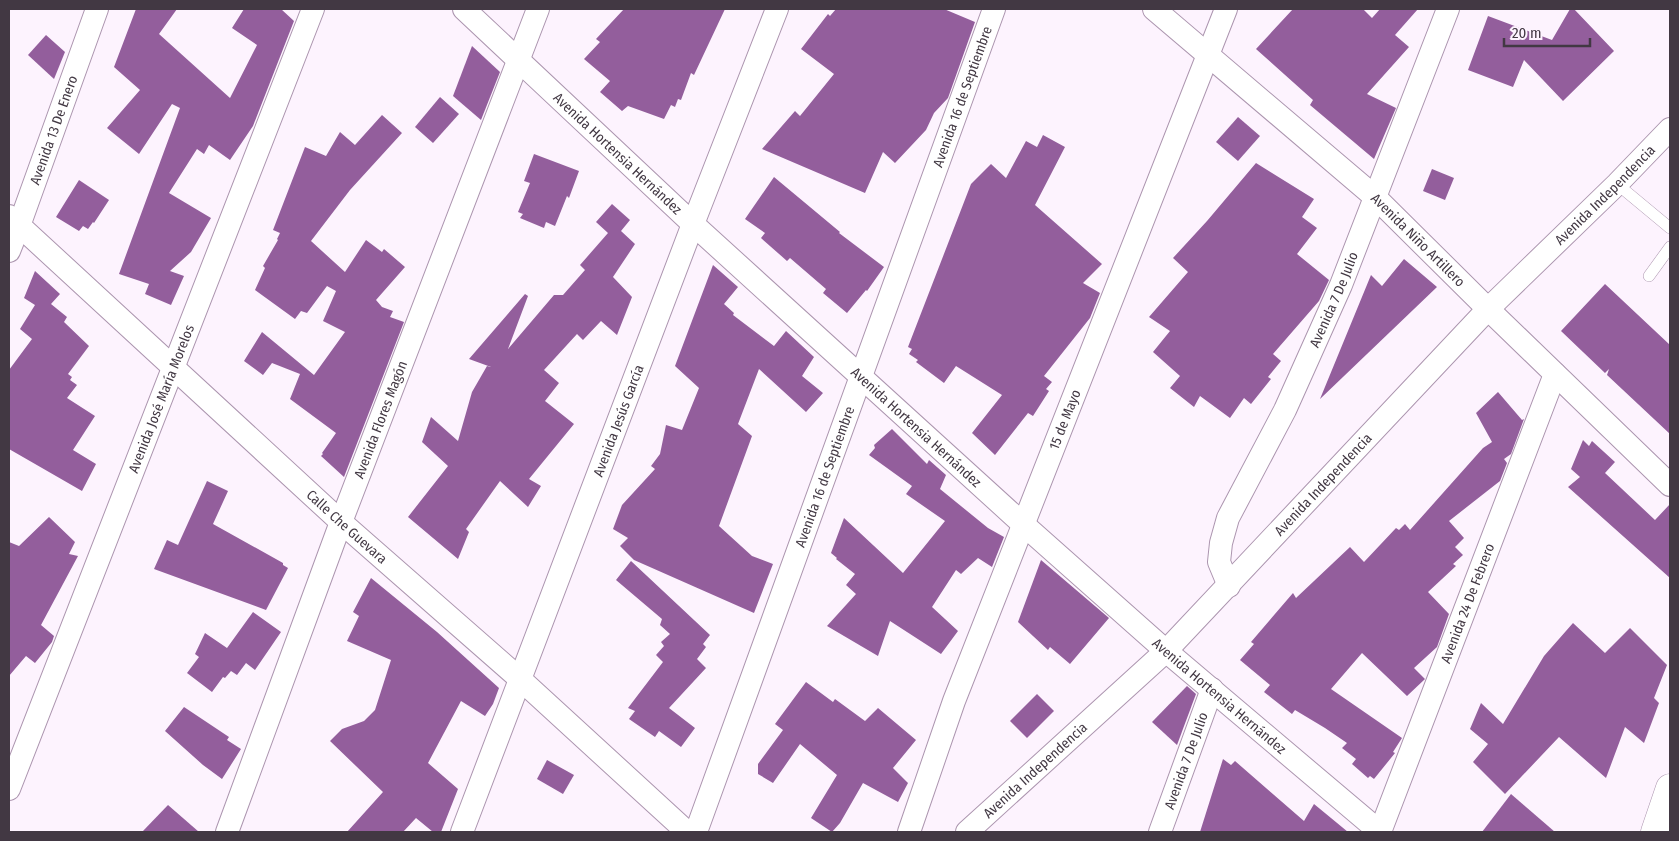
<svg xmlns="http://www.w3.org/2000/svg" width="1679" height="841" viewBox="0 0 1679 841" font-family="'Fira Sans Condensed',sans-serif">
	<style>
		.building { fill: #935e9c }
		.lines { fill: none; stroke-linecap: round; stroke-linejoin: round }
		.service-casing { stroke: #ac95af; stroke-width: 12 }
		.minor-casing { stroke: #ac95af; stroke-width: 24 }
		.primary-casing { stroke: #ac95af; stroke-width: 29 }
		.service { stroke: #fff; stroke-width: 11 }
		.minor { stroke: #fff; stroke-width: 22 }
		.primary { stroke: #fff; stroke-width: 28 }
		.labels { text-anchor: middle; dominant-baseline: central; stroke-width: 5; stroke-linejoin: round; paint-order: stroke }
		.street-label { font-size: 14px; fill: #423843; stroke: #fdf3fe }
	</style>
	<rect width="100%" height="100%" fill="#fdf3fe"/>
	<g class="building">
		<polygon points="136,9 177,9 159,34 230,98 257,45 232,28 244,9 281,9 294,21 253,126 230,160 209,145 204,154 197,149 169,193 211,218 191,252 170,271 184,276 171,305 145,294 149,284 119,274 180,108 172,104 139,154 107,128 140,90 114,67"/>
		<polygon points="624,9 725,9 694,75 691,73 681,100 678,99 675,107 671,105 664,119 628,106 622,111 600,92 610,81 584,59 600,42 596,39"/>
		<polygon points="836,9 944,9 975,22 948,98 934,113 926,130 895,163 883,152 865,193 762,149 795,111 800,116 834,74 801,49 828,14 830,16"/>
		<polygon points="1293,9 1363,9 1372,18 1380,9 1418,9 1395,35 1409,47 1367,94 1396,108 1374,159 1310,105 1313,100 1256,49"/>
		<polygon points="1570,9 1574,9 1614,51 1563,101 1524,60 1513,87 1468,70 1488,16 1552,40"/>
		<polygon points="46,35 65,52 54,79 28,55"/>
		<polygon points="472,46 500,72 481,120 453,96"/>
		<polygon points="440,97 459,114 433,143 415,127"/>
		<polygon points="382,115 402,133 350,190 311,241 345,272 366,240 382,252 384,249 405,267 376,300 382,307 393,311 390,317 404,322 344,477 321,456 323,454 322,453 336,433 290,399 300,374 272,363 263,375 244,361 262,332 314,375 345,332 323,321 336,291 327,286 307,313 301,311 295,319 255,290 265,268 263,266 278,240 277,239 280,233 273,230 305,147 326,156 340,132 355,145"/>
		<polygon points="1238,117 1260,136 1238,161 1216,142"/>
		<polygon points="1043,135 1065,147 1035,205 1102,264 1083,283 1100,293 1090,318 1044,376 1052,382 1046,389 1049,391 1033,416 1028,413 995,455 972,433 1002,395 956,366 944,383 916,362 918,360 909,354 912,349 908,347 971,184 991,164 1006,178 1026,141 1037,147"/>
		<polygon points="534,154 579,171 569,198 567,196 555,226 546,222 544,228 520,218 523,214 518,212 530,183 524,181"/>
		<polygon points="1256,163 1314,199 1302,217 1317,228 1297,254 1329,280 1319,301 1273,354 1281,361 1268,377 1271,379 1251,404 1244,398 1230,418 1200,396 1194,407 1170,388 1180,376 1153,352 1170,331 1149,317 1188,272 1173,258 1207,221"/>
		<polygon points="1432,169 1454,178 1445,200 1423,191"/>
		<polygon points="774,177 840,232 839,233 884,267 867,291 866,290 847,313 823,293 826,289 790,258 787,261 761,238 765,233 745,219"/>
		<polygon points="79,180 109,200 94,223 93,222 88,229 83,226 79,231 56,217"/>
		<polygon points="612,204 630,220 621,231 635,244 613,277 632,297 617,335 601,321 583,340 577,334 544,370 559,383 545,401 574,424 529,479 541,486 528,507 500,481 466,529 469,532 458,559 408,517 448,466 422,442 431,417 458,441 472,392 487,366 491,367 469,359 525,294 528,296 508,349 554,295 563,295 585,270 580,265 608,233 596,222"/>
		<polygon points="1404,259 1437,287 1320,399 1371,275 1382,286"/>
		<polygon points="713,265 738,287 724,304 734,313 733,315 774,346 786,331 814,357 802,376 823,393 806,412 759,369 738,424 752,436 719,526 752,556 773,564 754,613 634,560 620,546 628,538 613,529 622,505 655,469 651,466 660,454 666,425 682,430 699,388 675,366"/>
		<polygon points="35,271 60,294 51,304 67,317 64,322 89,346 68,374 72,377 70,380 77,385 67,398 95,416 73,450 96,464 82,491 9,449 9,370 32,339 20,329 35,305 24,298"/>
		<polygon points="1605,284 1670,345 1670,434 1607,375 1609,369 1605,373 1561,331"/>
		<polygon points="1498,392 1522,420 1524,419 1511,454 1504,459 1507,463 1500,481 1449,521 1464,538 1455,547 1463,555 1453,564 1456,566 1428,592 1449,614 1437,647 1414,668 1425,679 1407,696 1362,653 1331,689 1402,738 1393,752 1395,753 1374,779 1370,776 1368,778 1352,764 1356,759 1342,748 1347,743 1325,728 1295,710 1292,714 1264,692 1270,685 1240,660 1254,644 1251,642 1293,593 1296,598 1350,547 1364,562 1396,528 1399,530 1405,524 1410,530 1483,448 1492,442 1476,413"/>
		<polygon points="892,429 927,464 929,460 946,475 940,489 988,528 1004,537 992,567 978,558 961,574 956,570 932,607 958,631 941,654 890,621 878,656 827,626 856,594 846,585 855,574 836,559 837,558 831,553 844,518 903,573 945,521 906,494 912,486 869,455 875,448 874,445"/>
		<polygon points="1583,440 1589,446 1592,441 1615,462 1605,473 1655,520 1670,504 1670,578 1568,487 1580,477 1571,469"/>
		<polygon points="207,481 228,491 213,524 283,563 283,565 288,568 266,610 154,569 167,540 178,545"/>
		<polygon points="49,517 75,542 69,554 78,556 41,625 54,636 52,642 35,663 26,656 9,676 9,542 19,546"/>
		<polygon points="1041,560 1109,618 1070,664 1050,647 1048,650 1018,622"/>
		<polygon points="631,561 710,635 703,644 706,647 697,659 706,668 669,708 695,728 681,747 659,731 655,737 629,719 635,711 628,708 663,662 656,655 664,646 661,642 670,634 660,625 662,619 616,580"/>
		<polygon points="371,578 437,632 499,688 493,704 485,716 461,701 428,763 458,789 441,832 433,832 416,818 403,832 347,832 383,792 330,741 342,729 364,721 375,710 391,660 347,641 359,616 353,612"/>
		<polygon points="253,612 281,632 255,670 246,663 237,675 231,671 225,678 223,677 212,692 187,673 199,657 195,654 205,633 227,648"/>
		<polygon points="1573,623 1605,653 1630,628 1667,665 1654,698 1659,703 1644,743 1625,727 1606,778 1559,737 1505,794 1473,762 1488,744 1470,729 1481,703 1503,724 1544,656"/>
		<polygon points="806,682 833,702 835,699 865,721 878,708 916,740 893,768 908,783 898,802 863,783 840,823 832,832 811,818 837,775 800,744 773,783 758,774 758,764 783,730 775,724"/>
		<polygon points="1187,686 1196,694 1177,745 1152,722"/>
		<polygon points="1037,694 1054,711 1027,738 1010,721"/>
		<polygon points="184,707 229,737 227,740 241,749 222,779 203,765 165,731"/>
		<polygon points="1223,759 1231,765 1235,761 1304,821 1314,804 1348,832 1200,832"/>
		<polygon points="547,760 574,775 563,794 537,779"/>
		<polygon points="1511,794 1555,832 1482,832"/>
		<polygon points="168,805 199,832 142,832"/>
	</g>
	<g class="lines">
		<defs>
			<g id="service">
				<polyline points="1617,184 1670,228"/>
				<polyline points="1649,276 1670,247"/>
			</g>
			<g id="minor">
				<path id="s1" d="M464 9 693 224 1024 525 1166 651 1380 832"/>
				<path id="s2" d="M1154 9 1375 197 1488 309 1670 485"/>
				<path id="s3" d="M9 216 341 522 520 679 687 832"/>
				<path id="s4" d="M9 251 19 226 97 9"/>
				<path id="s5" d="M1229 586 1219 562 1221 543 1228 518 1285 410 1341 285 1448 9"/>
				<path id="s6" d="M9 789 313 9"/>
				<path id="s7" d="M227 832 341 522 538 9"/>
				<path id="s8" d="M462 832 693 224 777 9"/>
				<path id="s9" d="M696 832 994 9"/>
				<path id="s10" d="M909 832 954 701 1226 9"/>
				<path id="s11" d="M967 832 1166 651 1488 309 1617 184 1670 129"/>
				<path id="s12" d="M1160 832 1212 689"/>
				<path id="s13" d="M1380 832 1555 374"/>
			</g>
			<polyline id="primary" points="1655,832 1670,788"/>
		</defs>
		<use href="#service" class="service-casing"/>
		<use href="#minor" class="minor-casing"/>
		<use href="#primary" class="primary-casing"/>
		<use href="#service" class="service"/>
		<use href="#minor" class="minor"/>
		<use href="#primary" class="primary"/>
	</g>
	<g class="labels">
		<g class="street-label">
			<text stroke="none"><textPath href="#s9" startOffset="782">Avenida 16 de Septiembre</textPath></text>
			<text stroke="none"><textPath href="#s4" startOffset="129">Avenida 13 De Enero</textPath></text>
			<text stroke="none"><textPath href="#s1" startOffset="211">Avenida Hortensia Hernández</textPath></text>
			<text stroke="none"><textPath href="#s11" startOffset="902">Avenida Independencia</textPath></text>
			<text stroke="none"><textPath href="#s2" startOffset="351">Avenida Niño Artillero</textPath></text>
			<text stroke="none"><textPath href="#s5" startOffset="314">Avenida 7 De Julio</textPath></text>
			<text stroke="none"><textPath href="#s6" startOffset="419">Avenida José María Morelos</textPath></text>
			<text stroke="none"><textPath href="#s10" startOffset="441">15 de Mayo</textPath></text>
			<text stroke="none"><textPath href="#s7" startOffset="440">Avenida Flores Magón</textPath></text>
			<text stroke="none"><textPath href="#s8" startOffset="440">Avenida Jesús García</textPath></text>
			<text stroke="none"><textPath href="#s1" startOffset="616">Avenida Hortensia Hernández</textPath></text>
			<text stroke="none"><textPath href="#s9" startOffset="378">Avenida 16 de Septiembre</textPath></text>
			<text stroke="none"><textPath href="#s11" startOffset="498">Avenida Independencia</textPath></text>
			<text stroke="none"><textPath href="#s3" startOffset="459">Calle Che Guevara</textPath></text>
			<text stroke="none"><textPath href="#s13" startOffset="245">Avenida 24 De Febrero</textPath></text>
			<text stroke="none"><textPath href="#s1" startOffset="1021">Avenida Hortensia Hernández</textPath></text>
			<text stroke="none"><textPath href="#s12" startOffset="76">Avenida 7 De Julio</textPath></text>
			<text stroke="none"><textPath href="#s11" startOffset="92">Avenida Independencia</textPath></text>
		</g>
	</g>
	<rect width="1679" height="841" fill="none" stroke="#423843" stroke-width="20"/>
	<path d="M1504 38v8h86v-8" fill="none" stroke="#423843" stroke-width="2.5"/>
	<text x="1512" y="38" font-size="15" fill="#423843" stroke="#fdf3fe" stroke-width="4" paint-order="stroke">20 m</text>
</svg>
